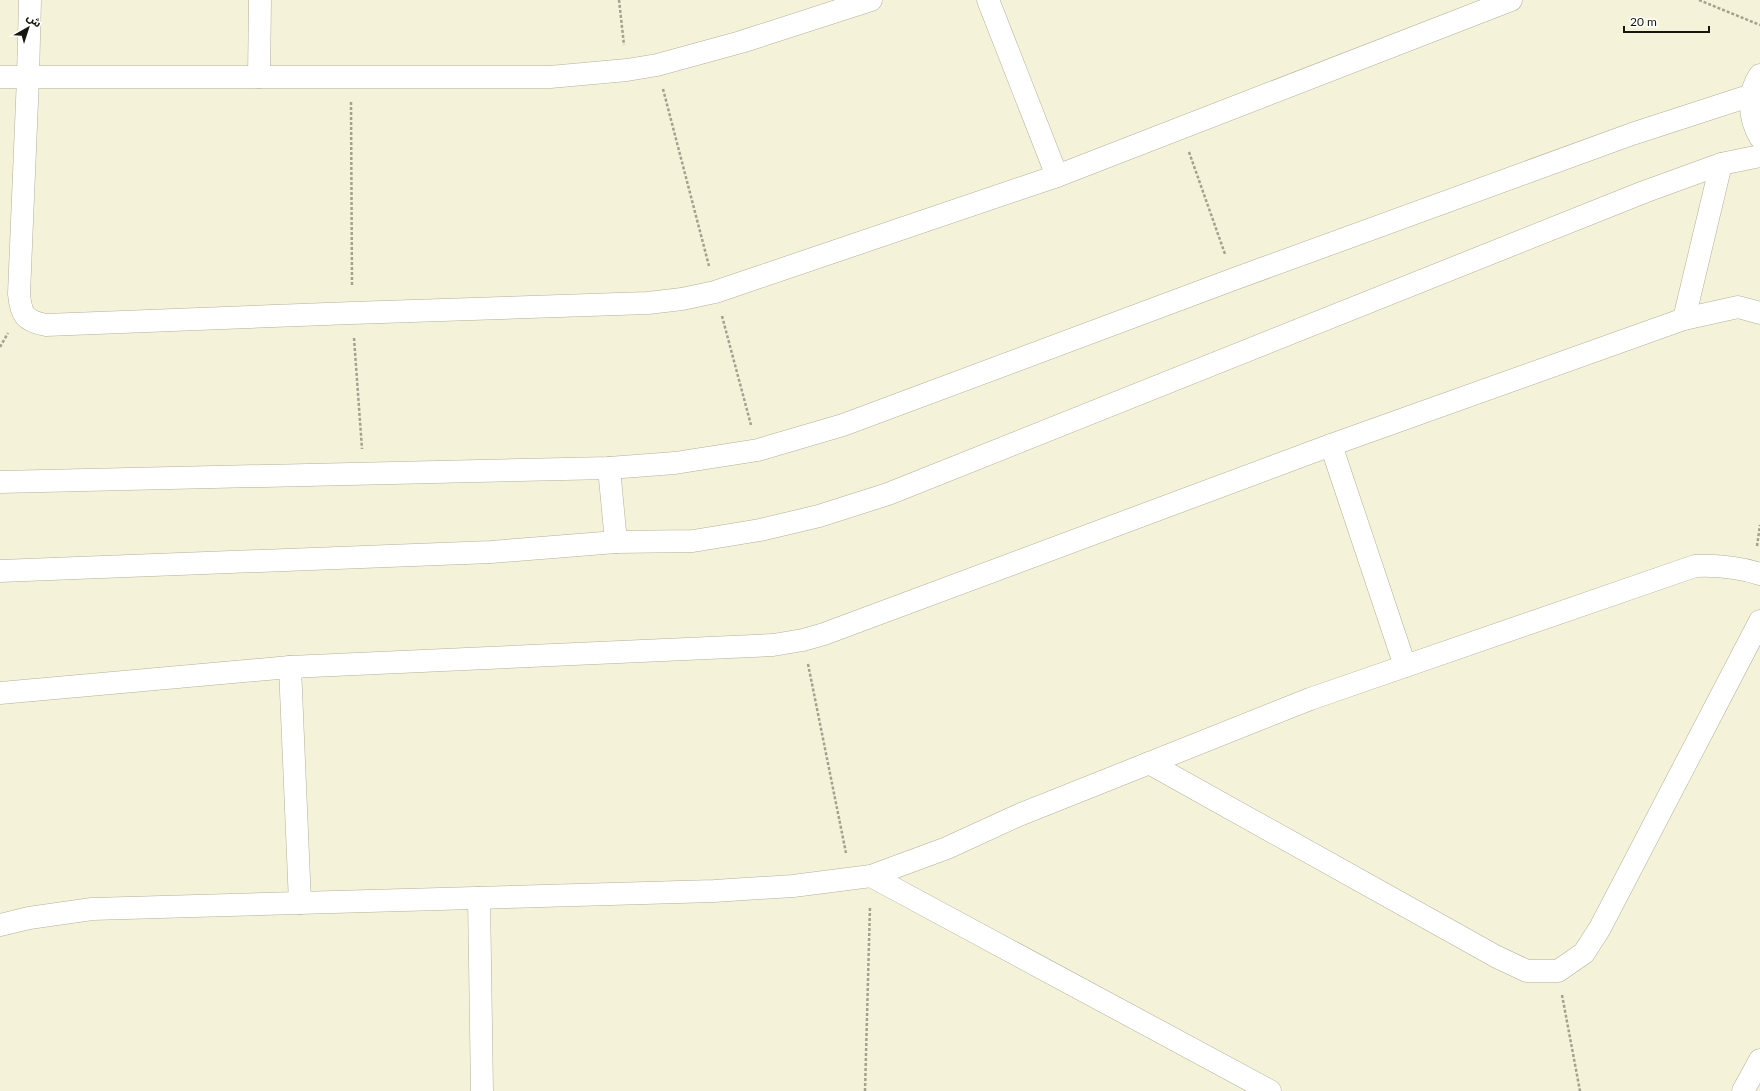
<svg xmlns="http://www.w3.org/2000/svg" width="1760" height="1091" viewBox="0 0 1760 1091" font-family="Lato,'Noto Sans Arabic',sans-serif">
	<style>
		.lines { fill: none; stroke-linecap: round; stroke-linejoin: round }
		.street-casing { stroke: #b3b098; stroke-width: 23 }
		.path { stroke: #a4a28f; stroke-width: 2.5; stroke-dasharray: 3 2; stroke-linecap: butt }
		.street { stroke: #fff; stroke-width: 22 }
	</style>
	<rect width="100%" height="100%" fill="#f4f2d9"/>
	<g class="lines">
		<defs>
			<g id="street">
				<path d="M30 0 28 77 19 294C21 315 25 321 46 325L352 313 648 303 682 299 715 292 1057 176 1511 0"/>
				<polyline points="988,0 1057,176"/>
				<path d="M1760 75C1747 93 1749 118 1760 137"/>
				<polyline points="0,77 550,77 627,70 657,65 741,42 871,0"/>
				<polyline points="259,77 260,0"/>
				<polyline points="1684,319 1721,164"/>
				<polyline points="1331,445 1405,666"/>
				<polyline points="609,468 616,542"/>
				<polyline points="0,482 609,468 675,463 758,450 843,425 1234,279 1632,134 1752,95"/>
				<polyline points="0,571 491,552 616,542 693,541 760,530 819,516 888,494 1644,192 1721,164 1760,156"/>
				<polyline points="290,667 300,903"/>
				<polyline points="0,693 290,667 773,645 803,640 824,634 1331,445 1684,319 1738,307 1760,313"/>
				<polyline points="1149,763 1497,957 1527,971 1558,971 1584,953 1600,928 1760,621"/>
				<polyline points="871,876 1270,1091"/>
				<polyline points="479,898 482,1091"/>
				<path d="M0 925 29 918 92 909 714 891 793 886 871 876 947 848 1019 815 1310 699 1695 566C1718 565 1738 567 1760 574"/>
				<polyline points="1743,1091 1760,1060"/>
			</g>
		</defs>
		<use href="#street" class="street-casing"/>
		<g class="path">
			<polyline points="619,0 624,45"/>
			<polyline points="1699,0 1760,25"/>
			<polyline points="663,89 709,266"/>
			<polyline points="351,102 352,287"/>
			<polyline points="1189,152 1225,254"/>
			<polyline points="722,316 751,425"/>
			<polyline points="354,338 362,449"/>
			<polyline points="0,347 8,333"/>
			<polyline points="1757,546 1760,525"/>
			<polyline points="808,664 846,853"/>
			<polyline points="1562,995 1580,1091"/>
			<polyline points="865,1091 870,906"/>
		</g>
		<use href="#street" class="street"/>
	</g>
	<g transform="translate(28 28) rotate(39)" stroke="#ffffff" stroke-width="3" paint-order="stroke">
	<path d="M0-3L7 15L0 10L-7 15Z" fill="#17160d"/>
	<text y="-6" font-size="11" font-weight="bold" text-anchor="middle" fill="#17160d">ش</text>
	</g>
	<path d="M1624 26v6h85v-6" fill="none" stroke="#17160d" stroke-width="2"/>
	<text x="1630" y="26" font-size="12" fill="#17160d" stroke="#ffffff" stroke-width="3" paint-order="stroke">20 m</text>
</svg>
